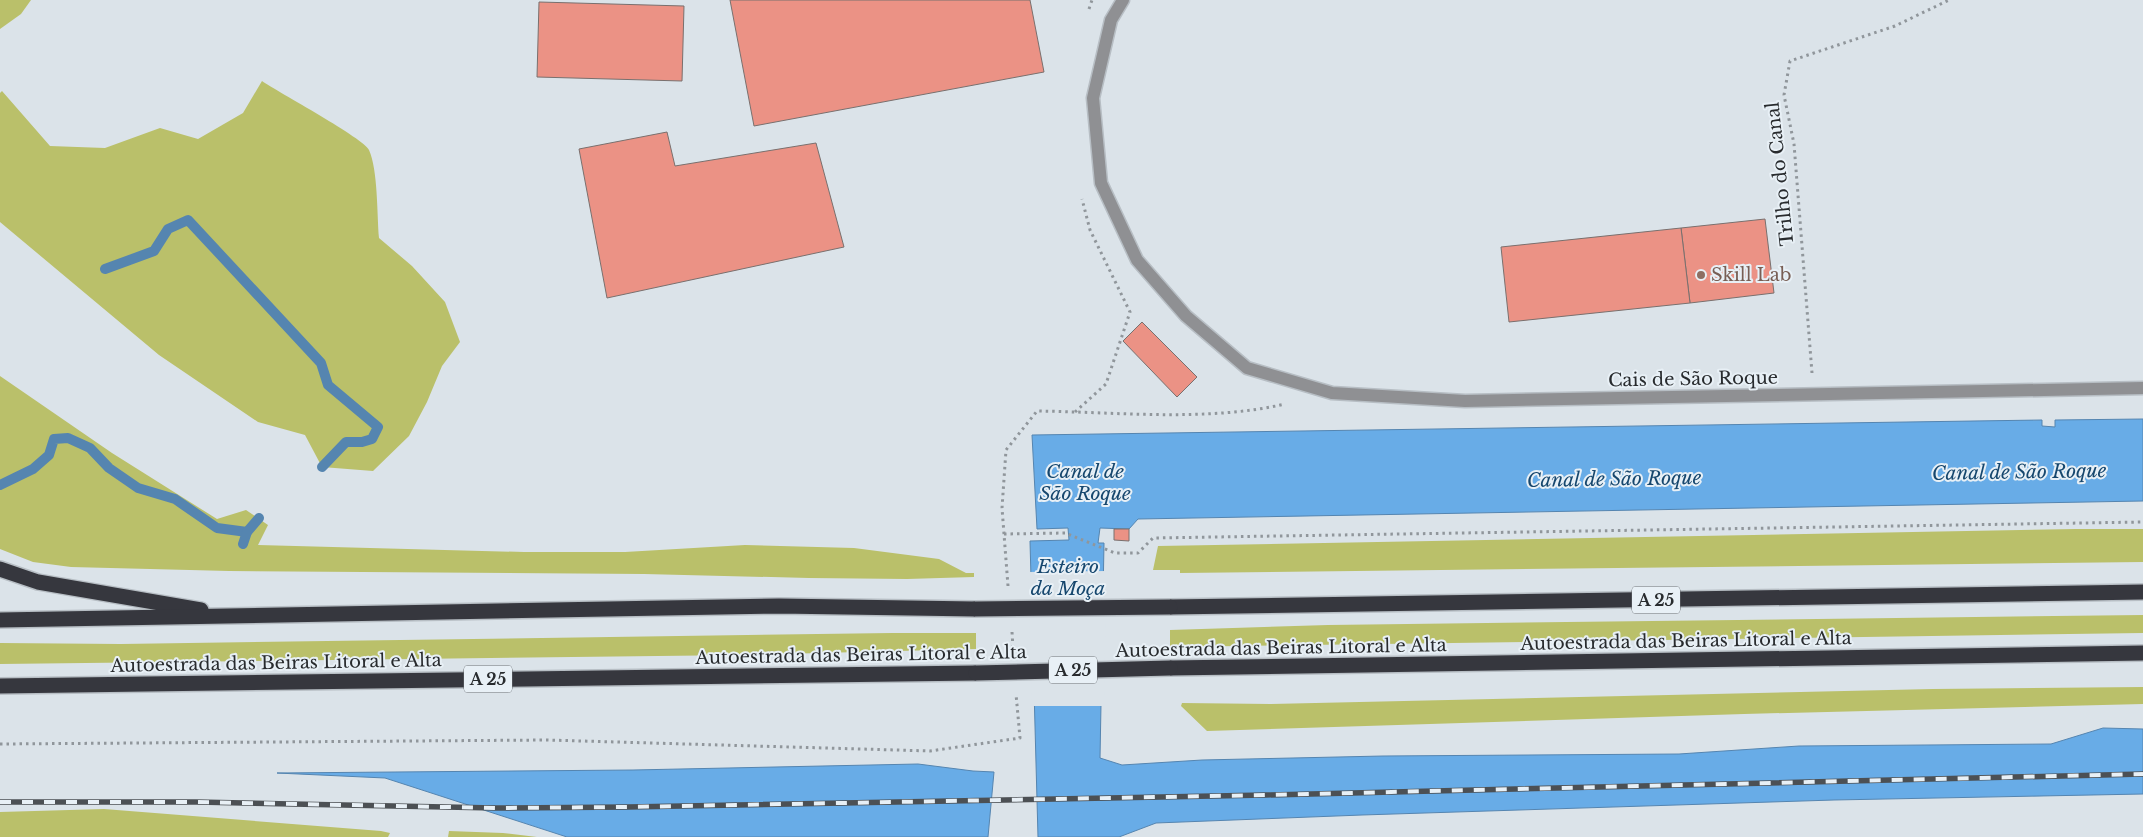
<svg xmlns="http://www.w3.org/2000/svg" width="2143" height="837" viewBox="0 0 2143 837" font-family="'Libre Baskerville',serif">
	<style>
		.green { fill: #bac06a }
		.water { fill: #68ace7; stroke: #5585b0 }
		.pier { fill: #dbe3e9 }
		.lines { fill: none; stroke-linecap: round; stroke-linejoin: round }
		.stream { stroke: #5585b0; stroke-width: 10 }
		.building { fill: #eb9285; stroke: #79706e }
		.minor-casing { stroke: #b7bec4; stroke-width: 15 }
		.motorway-casing { stroke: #b7bec4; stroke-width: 18 }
		.path { stroke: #90969b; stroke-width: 3; stroke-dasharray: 2.5 4; stroke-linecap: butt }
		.minor { stroke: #8f9093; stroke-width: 12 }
		.motorway { stroke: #36373e; stroke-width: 15 }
		.rail-casing { stroke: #4c5054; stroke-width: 5.5 }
		.rail { stroke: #e8f0f6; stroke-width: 4; stroke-dasharray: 11; stroke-linecap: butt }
		.motorway-bridge-casing { stroke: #b7bec4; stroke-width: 18; stroke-linecap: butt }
		.motorway-bridge { stroke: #36373e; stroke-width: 15 }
		.education-dot { fill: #8d6e63; stroke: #e8f0f6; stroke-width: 2 }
		.labels { text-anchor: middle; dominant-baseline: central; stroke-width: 4; stroke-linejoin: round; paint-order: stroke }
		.shield { fill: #e8f0f6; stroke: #62666a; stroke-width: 1 }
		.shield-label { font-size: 16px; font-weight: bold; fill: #282b2e }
		.street-label { font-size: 18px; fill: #282b2e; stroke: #e8f0f6 }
		.education-label { font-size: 18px; fill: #785e54; stroke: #e8f0f6; text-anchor: start }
		.water-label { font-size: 19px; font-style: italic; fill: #16476e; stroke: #e8f0f6 }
	</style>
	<rect width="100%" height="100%" fill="#dbe3e9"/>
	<g class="green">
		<polygon points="0,0 31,0 21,14 0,29"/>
		<path d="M262 81C278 92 365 139 369 150 378 170 377 214 379 238L412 266 445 302 460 342 442 366 427 402 409 436 373 471 322 467 305 435 258 422 159 355 0 222V93L2 91 50 146 105 148 160 128 198 139 243 113Z"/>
		<polygon points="0,376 112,453 217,519 246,510 268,525 258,545 524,552 625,552 745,545 854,548 939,559 966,573 974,573 974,577 907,579 809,578 644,574 229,571 71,567 33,562 0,549"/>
		<polygon points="2076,529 2143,529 2143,562 1180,573 1180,570 1153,570 1158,546"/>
		<polygon points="2143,615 2143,633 1170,647 1170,630 1328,625"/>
		<polygon points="892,633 976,633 976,649 743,655 0,664 0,643 121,644"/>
		<polygon points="2143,687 2143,704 1744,714 1207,731 1181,706 1182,703 1271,704 1933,689"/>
		<polygon points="104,809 381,831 390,833 388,837 0,837 0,812"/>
		<polygon points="449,831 503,833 537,837 448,837"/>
	</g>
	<g class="water">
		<polygon points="2143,419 2143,501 1138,519 1129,529 1100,528 1098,543 1104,543 1100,758 1122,765 1202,760 1383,756 1679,754 1799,746 2051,744 2103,728 2143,729 2143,794 1834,800 1362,815 1156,823 1119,837 1038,837 1030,541 1069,540 1068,528 1037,529 1032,435 2042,420 2042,426 2055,427 2055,420"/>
		<polygon points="918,764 973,771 994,772 988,837 567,837 385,778 277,773 633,770"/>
	</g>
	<polygon class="pier" points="1106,571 1104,706 1032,706 1028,572"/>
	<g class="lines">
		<g class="stream">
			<polyline points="105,269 154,251 168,229 188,220 321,363 328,385 378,427 372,439 362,442 346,442 322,467"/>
			<polyline points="0,485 33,469 49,455 54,439 68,438 90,448 109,468 138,488 175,499 217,528 247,532"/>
			<polyline points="243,544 247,532 259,518"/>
		</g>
	</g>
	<g class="building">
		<polygon points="730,0 1030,0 1044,72 754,126"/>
		<polygon points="539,2 684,6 682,81 537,77"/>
		<polygon points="667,132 675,166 816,143 844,247 607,298 579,149"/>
		<polygon points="1765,219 1774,293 1690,303 1681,228"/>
		<polygon points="1681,228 1690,303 1509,322 1501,247"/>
		<polygon points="1142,322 1197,377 1177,397 1123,341"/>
		<polygon points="1114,529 1129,529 1129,541 1114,540"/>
	</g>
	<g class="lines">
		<defs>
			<polyline id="minor" points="1123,0 1111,20 1093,98 1101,183 1137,260 1186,316 1247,368 1332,393 1465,401 2143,388"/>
			<g id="motorway">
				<polyline points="0,569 38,582 201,610"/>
				<polyline points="1170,607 2143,592"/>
				<polyline points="0,620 779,606 975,609"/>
				<polyline points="1170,668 2143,653"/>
				<polyline points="0,686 976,673"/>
			</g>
		</defs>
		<use href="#minor" class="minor-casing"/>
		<use href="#motorway" class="motorway-casing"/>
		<g class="path">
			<polyline points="1089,9 1092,0"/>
			<polyline points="1812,373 1794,144 1784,95 1790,61 1895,26 1949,0"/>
			<polyline points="1075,412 1106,384 1130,312 1090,230 1082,199"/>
			<polyline points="1004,534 1065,533 1115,553 1138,553 1153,538 2143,522"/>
			<path d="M1008 586 1002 508 1006 450 1037 411C1116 412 1208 422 1285 404"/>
			<polyline points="1012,632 1013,648"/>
			<polyline points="0,744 547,740 930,751 1020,738 1016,694"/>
		</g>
		<use href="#minor" class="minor"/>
		<use href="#motorway" class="motorway"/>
		<defs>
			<polyline id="rail" points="0,802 196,802 496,808 628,807 1266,795 2143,774"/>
		</defs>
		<use href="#rail" class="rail-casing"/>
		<use href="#rail" class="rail"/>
		<defs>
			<g id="motorway-bridge">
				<polyline points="975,609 1170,607"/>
				<polyline points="976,673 1170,668"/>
			</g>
		</defs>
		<use href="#motorway-bridge" class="motorway-bridge-casing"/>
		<use href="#motorway-bridge" class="motorway-bridge"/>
	</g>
	<circle class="education-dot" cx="1701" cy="275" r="5"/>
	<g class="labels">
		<g class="shield">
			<rect x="1632" y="586.5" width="48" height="27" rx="4"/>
			<rect x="1049" y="656.5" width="48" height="27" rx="4"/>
			<rect x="464" y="665.5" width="48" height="27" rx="4"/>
		</g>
		<g class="shield-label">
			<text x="1656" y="600">A 25</text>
			<text x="1073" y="670">A 25</text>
			<text x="488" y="679">A 25</text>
		</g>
		<g class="street-label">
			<text transform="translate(1780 174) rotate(-96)">Trilho do Canal</text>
			<text transform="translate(1693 379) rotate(-1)">Cais de São Roque</text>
			<text transform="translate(1686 641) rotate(-1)">Autoestrada das Beiras Litoral e Alta</text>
			<text transform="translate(1281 648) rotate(-1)">Autoestrada das Beiras Litoral e Alta</text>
			<text transform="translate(861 655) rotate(-1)">Autoestrada das Beiras Litoral e Alta</text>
			<text transform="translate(276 663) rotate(-1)">Autoestrada das Beiras Litoral e Alta</text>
		</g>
		<g class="education-label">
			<text x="1711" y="275">Skill Lab</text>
		</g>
		<g class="water-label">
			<text x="1085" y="471">Canal de<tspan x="1085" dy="22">São Roque</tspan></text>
			<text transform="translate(2019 472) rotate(-1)">Canal de São Roque</text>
			<text transform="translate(1614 479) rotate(-1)">Canal de São Roque</text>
			<text x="1068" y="566">Esteiro<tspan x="1068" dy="22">da Moça</tspan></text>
		</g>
	</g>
</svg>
